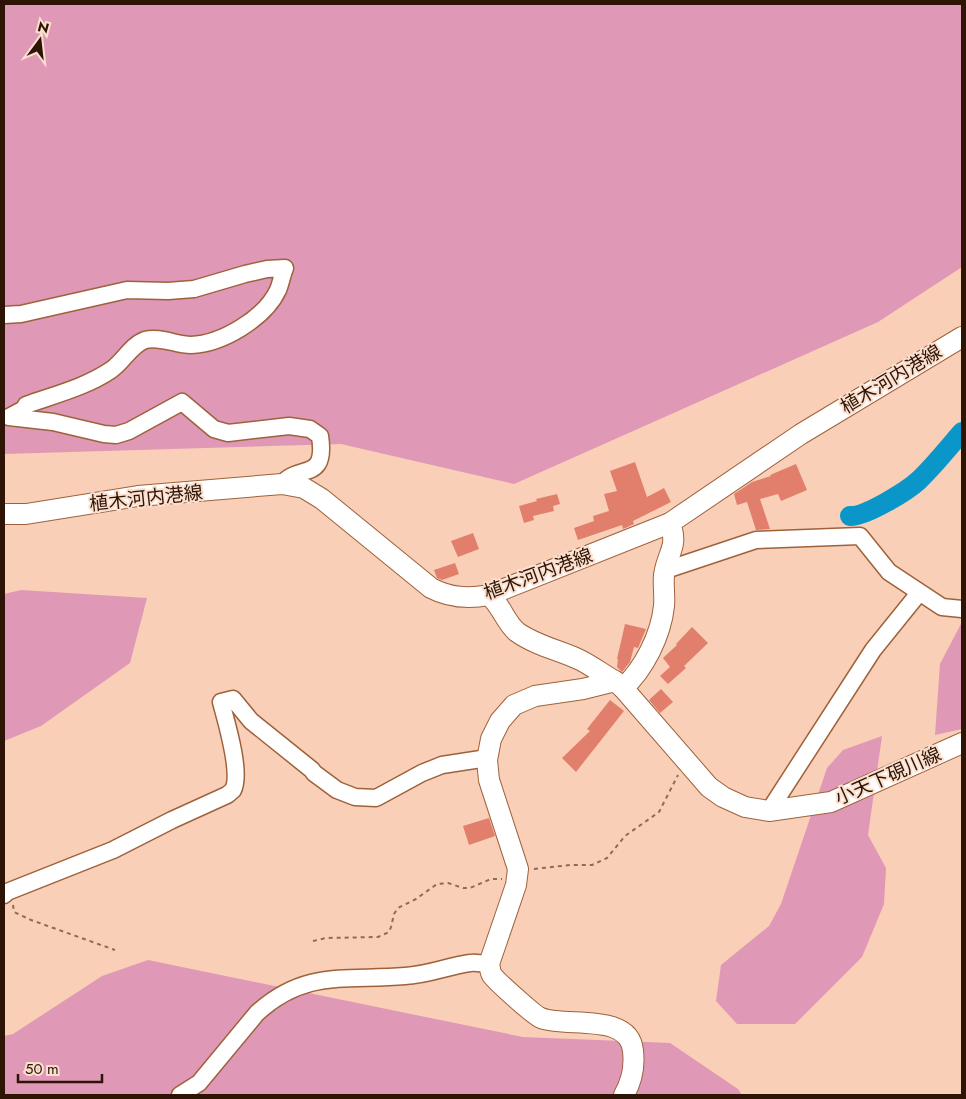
<svg xmlns="http://www.w3.org/2000/svg" width="966" height="1099" viewBox="0 0 966 1099" font-family="Jost,'Noto Sans JP',sans-serif">
	<style>
		.green { fill: #e098b7 }
		.lines { fill: none; stroke-linecap: round; stroke-linejoin: round }
		.river { stroke: #0b96c9; stroke-width: 20 }
		.building { fill: #e27e6c }
		.minor-casing { stroke: #9e623b; stroke-width: 19 }
		.major-casing { stroke: #9e623b; stroke-width: 22 }
		.path { stroke: #8d6c59; stroke-width: 2; stroke-dasharray: 4 4; stroke-linecap: butt }
		.minor { stroke: #fff; stroke-width: 16 }
		.major { stroke: #fff; stroke-width: 20 }
		.labels { text-anchor: middle; dominant-baseline: central; stroke-width: 4; stroke-linejoin: round; paint-order: stroke }
		.street-label { font-size: 19px; fill: #2d1405; stroke: #fce0cf }
	</style>
	<rect width="100%" height="100%" fill="#f9cfb7"/>
	<g class="green">
		<polygon points="4,4 962,4 962,267 878,322 514,484 341,444 4,454"/>
		<polygon points="21,590 147,598 130,663 41,726 4,741 4,594"/>
		<polygon points="962,622 962,729 935,735 940,664"/>
		<polygon points="882,736 868,835 886,868 884,904 862,957 795,1024 737,1024 716,1001 721,965 769,926 781,904 827,768 843,750"/>
		<polygon points="148,960 523,1037 670,1043 738,1089 742,1095 4,1095 4,1036 13,1034 102,976"/>
	</g>
	<g class="lines">
		<path class="river" d="M850 516C865 517 907 491 918 481 934 466 948 448 962 432"/>
	</g>
	<g class="building">
		<polygon points="635,462 647,497 664,488 671,502 633,521 634,524 623,529 622,525 578,540 574,528 594,521 593,516 609,511 604,494 617,491 610,471"/>
		<polygon points="796,464 807,490 781,501 778,494 760,499 770,529 756,530 747,502 737,505 734,494 752,482 771,476 770,475"/>
		<polygon points="557,494 560,504 553,506 554,511 533,516 534,520 524,523 519,506 537,501 536,499"/>
		<polygon points="473,533 479,549 458,557 451,541"/>
		<polygon points="455,563 459,574 442,580 437,578 434,570"/>
		<polygon points="625,624 646,629 638,648 634,647 630,662 622,672 617,667 618,659 617,659"/>
		<polygon points="692,627 708,643 684,666 686,668 668,684 660,676 670,667 663,658 677,645 676,644"/>
		<polygon points="661,689 673,702 660,713 649,700"/>
		<polygon points="610,700 624,711 576,772 562,758 590,731 587,729"/>
		<polygon points="489,818 495,836 469,845 463,826"/>
	</g>
	<g class="lines">
		<defs>
			<g id="minor">
				<path d="M4 315 21 314 127 290 168 291 194 289 245 274 267 269 285 268C282 275 281 283 278 290 265 318 222 344 191 345 176 345 160 336 145 340 131 345 123 362 111 370 86 387 54 395 26 405L24 409 9 417 53 422 104 434 116 435 129 431 182 402 214 429 228 433 289 426 310 429 320 436C327 483 299 463 282 484"/>
				<polyline points="666,568 672,568 756,540 860,536 889,572 942,607 962,609"/>
				<polyline points="769,811 873,650 919,593"/>
				<path d="M4 895 7 892 113 850 172 820 227 795C227 795 232 791 233 790 242 773 226 721 221 702L233 699 251 721 312 770 314 773 337 790 355 797 376 798 422 773 442 765 481 759 487 760"/>
				<path d="M180 1095 199 1083 257 1013C305 969 346 981 405 976 428 975 448 966 470 963 476 962 483 964 489 964"/>
			</g>
			<g id="major">
				<path d="M4 514H26L138 496 282 484 304 488 322 499 431 588C450 598 468 599 489 595L670 523 801 434 962 337"/>
				<path d="M489 595C502 606 505 622 517 632 535 645 558 650 578 659 591 665 602 674 615 681"/>
				<polyline points="623,688 709,787 723,797 745,807 769,811 831,802 962,743"/>
				<path d="M624 1095C632 1081 635 1068 633 1051 630 1012 566 1028 541 1018 535 1016 496 981 492 975 490 972 490 967 489 964L516 885 518 869 489 780 487 760 491 739 500 721 514 705 535 696 583 689 615 681 623 688C644 669 661 635 664 606 665 596 663 586 664 575 667 553 679 547 670 523"/>
			</g>
		</defs>
		<use href="#minor" class="minor-casing"/>
		<use href="#major" class="major-casing"/>
		<g class="path">
			<polyline points="534,869 570,865 592,865 607,858 625,836 659,812 678,775"/>
			<polyline points="13,905 14,912 31,920 115,950"/>
			<polyline points="313,941 326,938 378,937 389,932 391,927 394,914 398,908 416,899 437,884 448,883 463,888 470,888 491,879 502,879"/>
		</g>
		<use href="#minor" class="minor"/>
		<use href="#major" class="major"/>
	</g>
	<g class="labels">
		<g class="street-label">
			<text transform="translate(891 379) rotate(-31)">植木河内港線</text>
			<text transform="translate(146 498) rotate(-6)">植木河内港線</text>
			<text transform="translate(538 574) rotate(-20)">植木河内港線</text>
			<text transform="translate(888 776) rotate(-24)">小天下硯川線</text>
		</g>
	</g>
	<rect width="966" height="1099" fill="none" stroke="#2d1405" stroke-width="10"/>
	<g transform="translate(40 40) rotate(15)" stroke="#fce0cf" stroke-width="4" paint-order="stroke">
	<path d="M0-4L9 19L0 12L-9 19Z" fill="#2d1405"/>
	<text y="-8" font-size="14" font-weight="bold" text-anchor="middle" fill="#2d1405">N</text>
	</g>
	<path d="M18 1074v8h84v-8" fill="none" stroke="#2d1405" stroke-width="2.5"/>
	<text x="25" y="1074" font-size="15" fill="#2d1405" stroke="#fce0cf" stroke-width="4" paint-order="stroke">50 m</text>
</svg>
